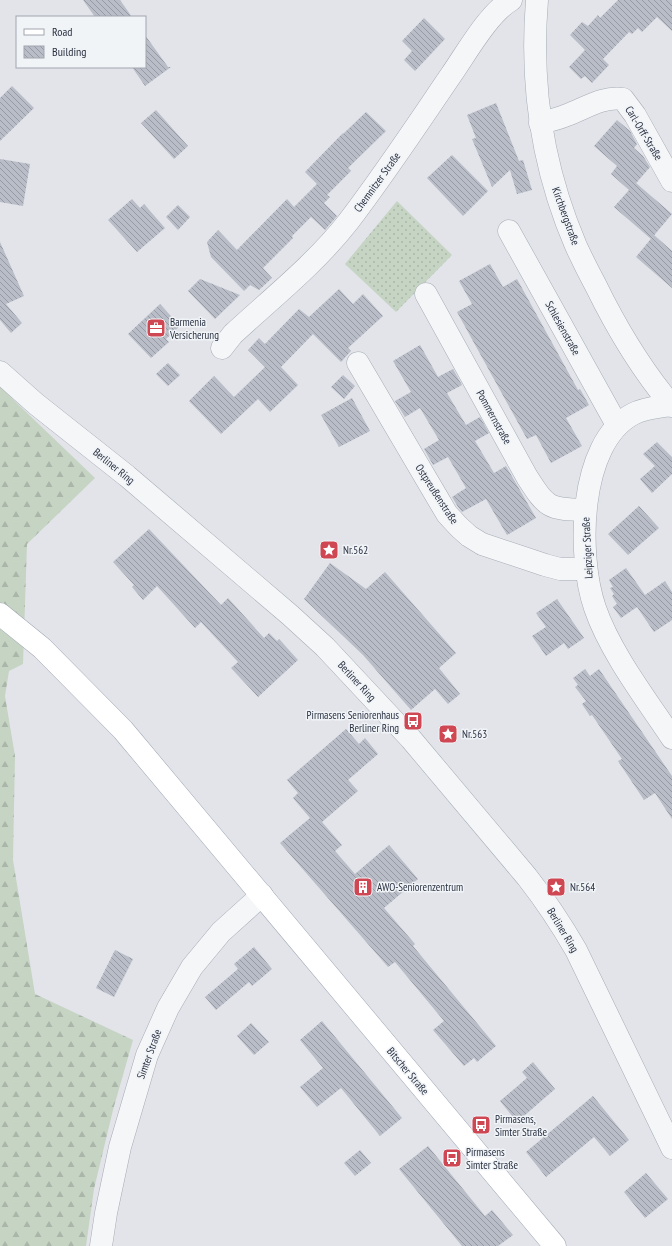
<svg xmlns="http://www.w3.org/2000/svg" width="672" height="1246" viewBox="0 0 672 1246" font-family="'PT Sans Narrow',sans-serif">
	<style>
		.grass { fill: url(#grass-dots) }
		.forest { fill: url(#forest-firs) }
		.building { fill: url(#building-back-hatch) }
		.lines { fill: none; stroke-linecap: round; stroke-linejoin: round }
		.minor-casing { stroke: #a7abb4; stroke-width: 23 }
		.major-casing { stroke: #a1a8b6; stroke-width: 23 }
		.minor { stroke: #f4f6f8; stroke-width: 22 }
		.major { stroke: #fff; stroke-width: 22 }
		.labels { text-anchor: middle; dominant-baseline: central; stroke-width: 3; stroke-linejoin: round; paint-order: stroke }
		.street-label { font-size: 11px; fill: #2a3142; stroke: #f1f4f7 }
		.poi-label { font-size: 11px; fill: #2a3142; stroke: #f1f4f7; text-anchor: start }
	</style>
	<defs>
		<pattern id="grass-dots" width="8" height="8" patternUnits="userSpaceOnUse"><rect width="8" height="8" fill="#c6d4c3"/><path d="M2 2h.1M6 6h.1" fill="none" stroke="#aab6a9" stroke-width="1.8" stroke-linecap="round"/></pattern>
		<pattern id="forest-firs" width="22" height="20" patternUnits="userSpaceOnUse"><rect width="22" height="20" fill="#c6d4c3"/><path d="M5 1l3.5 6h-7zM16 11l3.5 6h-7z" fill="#aab6a9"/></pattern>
		<pattern id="building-back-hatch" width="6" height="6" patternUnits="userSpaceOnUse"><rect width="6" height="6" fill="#b9bdc7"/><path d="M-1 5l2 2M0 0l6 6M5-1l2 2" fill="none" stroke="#979aa3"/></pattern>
	</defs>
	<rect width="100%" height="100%" fill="#e2e4ea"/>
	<polygon class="grass" points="397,201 452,255 396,312 345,264"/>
	<polygon class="forest" points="0,387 95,478 27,544 23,664 9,671 5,696 15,756 13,860 35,994 133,1040 113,1110 94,1189 86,1246 0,1246"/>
	<g class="building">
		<polygon points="83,0 120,0 132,17 95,17"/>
		<polygon points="618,0 672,0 672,31 657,17 642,32 638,28 632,34 629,32 603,59 609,65 592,83 585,76 581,79 569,67 585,50 570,35 582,22 588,26 598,15 600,18"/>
		<polygon points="424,18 445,39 415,71 404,60 412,51 402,41"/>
		<polygon points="145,35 168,67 171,67 145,86 132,67 145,67"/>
		<polygon points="12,86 34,108 0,141 0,98"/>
		<polygon points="496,103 519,161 523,160 532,190 517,194 510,170 492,187 472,139 476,138 467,115"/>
		<polygon points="156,110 188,146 174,159 141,123"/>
		<polygon points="366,112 386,131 348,168 351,171 327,195 330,197 324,203 337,216 325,230 311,217 292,236 293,238 263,268 272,278 259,290 250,285 244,291 211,257 207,242 218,230 237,250 287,199 294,207 317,184 305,172 343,133 343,134"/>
		<polygon points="617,120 630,131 637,144 634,148 643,156 650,167 632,188 636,183 672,214 651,239 614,207 629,190 611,174 617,166 594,146"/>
		<polygon points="452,155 488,191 463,216 427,178"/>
		<polygon points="0,159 30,164 23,206 0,202"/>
		<polygon points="132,199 140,208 144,204 165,228 137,252 108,220"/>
		<polygon points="178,205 190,217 178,230 166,217"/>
		<polygon points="654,235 672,251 672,288 636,257"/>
		<polygon points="0,242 24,296 6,304 22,323 11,333 0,320"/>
		<polygon points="490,264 503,287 517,279 578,390 580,389 589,405 566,418 582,446 551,463 536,435 527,439 457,312 472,304 459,281"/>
		<polygon points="200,279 240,295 215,319 188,291"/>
		<polygon points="339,289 353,304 363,294 383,316 348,348 351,351 341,362 313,334 281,367 298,385 270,412 258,399 221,434 189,401 214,376 234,397 265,367 248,350 259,338 265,344 299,309 309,317"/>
		<polygon points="160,304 180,326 166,339 169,342 151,358 128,334"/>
		<polygon points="420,345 438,377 453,369 462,385 447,393 466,425 480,417 489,433 475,441 494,473 506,466 536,518 507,535 486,499 462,512 458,507 452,497 466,488 448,457 433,465 424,449 439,440 420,408 405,417 395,401 411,392 393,361"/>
		<polygon points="168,363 180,375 168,386 156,374"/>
		<polygon points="343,375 355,386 344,399 331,387"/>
		<polygon points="352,398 370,431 339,447 321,415"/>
		<polygon points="657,442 672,457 672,474 652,493 640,479 655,466 643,454"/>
		<polygon points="639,506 659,528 628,555 608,534"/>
		<polygon points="149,529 221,605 228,598 264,638 269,633 277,641 279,639 298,660 258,697 231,668 238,662 201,622 195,628 157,586 143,600 132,587 134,585 113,562"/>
		<polygon points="330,563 366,589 385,572 456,653 439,668 460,694 448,704 435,689 411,710 363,655 304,599"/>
		<polygon points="626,568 645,595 665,581 672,592 672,620 654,632 637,607 621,618 613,607 617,604 612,596 614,594 610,588 613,587 609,580"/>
		<polygon points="557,599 584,638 568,649 564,643 546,656 532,636 546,627 536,613"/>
		<polygon points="585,669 590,676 599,669 672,776 672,819 655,793 644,800 618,761 622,759 592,715 590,716 582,704 586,701 575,687 578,685 573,678"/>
		<polygon points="346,729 359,744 365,738 378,754 348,780 358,791 322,822 342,845 335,851 355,874 389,845 418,879 384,908 415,944 413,946 496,1046 477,1062 474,1058 464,1066 433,1030 444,1021 395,962 388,967 280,843 310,818 293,798 298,793 287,780"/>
		<polygon points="254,947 272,969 252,986 249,982 216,1010 205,997 238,969 234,964"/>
		<polygon points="115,950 133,959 114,997 96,988"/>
		<polygon points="322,1021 402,1118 380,1136 341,1088 317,1107 300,1087 323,1068 300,1040"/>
		<polygon points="251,1023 269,1042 254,1055 237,1036"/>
		<polygon points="533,1062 555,1089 517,1122 500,1101 527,1078 522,1072"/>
		<polygon points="593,1096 629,1140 610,1156 594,1137 546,1177 526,1152"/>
		<polygon points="428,1146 485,1216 492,1210 513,1235 498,1246 462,1246 399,1169"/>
		<polygon points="360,1150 371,1163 355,1176 344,1163"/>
		<polygon points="646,1173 668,1199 645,1218 624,1192"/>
	</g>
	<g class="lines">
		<defs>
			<g id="minor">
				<path d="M537 0C530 85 542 167 576 246 582 259 589 273 596 286 617 329 641 369 672 406"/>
				<path d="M540 123C549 121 558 119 567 115 586 108 603 96 623 99L635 115 672 181"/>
				<polyline points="509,231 617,425"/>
				<path d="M426 294 527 477C547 508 548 509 585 510"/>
				<path d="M222 348 233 334C272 298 315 264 348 222 384 175 417 125 451 75 467 52 488 14 511 0"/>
				<polyline points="358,363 447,514 459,527 469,536 482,544 545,565 560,569 586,569"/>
				<path d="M0 372 36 404 127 476 290 615 325 647 411 739 527 877C545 900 561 924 576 950L672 1148"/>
				<path d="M671 405C659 407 644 408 633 414 578 443 577 556 595 608 610 652 646 699 672 738"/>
				<polyline points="101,1246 106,1213 120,1147 147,1055 168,1008 192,967 221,932 262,895"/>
			</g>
			<polyline id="major" points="0,614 42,648 123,730 555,1246"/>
		</defs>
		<use href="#minor" class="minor-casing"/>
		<use href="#major" class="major-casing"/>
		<use href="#minor" class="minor"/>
		<use href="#major" class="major"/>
	</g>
	<defs>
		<symbol id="office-square" viewBox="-11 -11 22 22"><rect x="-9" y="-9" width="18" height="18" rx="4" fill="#cf4753" stroke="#f1f4f7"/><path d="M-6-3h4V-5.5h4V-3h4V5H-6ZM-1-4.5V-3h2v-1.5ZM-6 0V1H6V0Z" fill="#fff"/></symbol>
		<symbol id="sight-square" viewBox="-11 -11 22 22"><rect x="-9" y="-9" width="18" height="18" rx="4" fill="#cf4753" stroke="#f1f4f7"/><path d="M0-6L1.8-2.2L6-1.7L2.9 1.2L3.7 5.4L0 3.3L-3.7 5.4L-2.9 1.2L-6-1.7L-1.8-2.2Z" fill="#fff"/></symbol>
		<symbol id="bus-square" viewBox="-11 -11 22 22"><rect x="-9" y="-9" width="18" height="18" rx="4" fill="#cf4753" stroke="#f1f4f7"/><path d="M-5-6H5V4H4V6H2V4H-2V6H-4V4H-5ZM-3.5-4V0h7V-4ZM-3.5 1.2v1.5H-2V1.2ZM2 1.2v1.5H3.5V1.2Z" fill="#fff"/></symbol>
		<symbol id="building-square" viewBox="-11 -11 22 22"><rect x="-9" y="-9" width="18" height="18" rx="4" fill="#cf4753" stroke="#f1f4f7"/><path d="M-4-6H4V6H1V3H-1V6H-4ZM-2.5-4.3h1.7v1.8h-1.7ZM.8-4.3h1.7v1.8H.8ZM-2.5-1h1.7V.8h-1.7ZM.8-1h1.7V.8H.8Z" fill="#fff"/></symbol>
	</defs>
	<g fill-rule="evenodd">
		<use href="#office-square" x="145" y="317" width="22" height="22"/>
		<use href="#sight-square" x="318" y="539" width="22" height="22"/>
		<use href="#bus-square" x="402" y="710" width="22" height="22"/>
		<use href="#sight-square" x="437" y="723" width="22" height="22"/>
		<use href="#building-square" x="352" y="876" width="22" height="22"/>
		<use href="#sight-square" x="545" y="876" width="22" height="22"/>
		<use href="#bus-square" x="470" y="1114" width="22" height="22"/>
		<use href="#bus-square" x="441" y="1147" width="22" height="22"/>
	</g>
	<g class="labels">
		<g class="street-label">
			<text transform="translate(644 133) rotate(59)">Carl-Orff-Straße</text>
			<text transform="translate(377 182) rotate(-54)">Chemnitzer Straße</text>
			<text transform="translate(566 216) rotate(70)">Kirchbergstraße</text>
			<text transform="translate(563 328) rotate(61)">Schlesienstraße</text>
			<text transform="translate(494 417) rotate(61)">Pommernstraße</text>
			<text transform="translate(114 466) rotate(39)">Berliner Ring</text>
			<text transform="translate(437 494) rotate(57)">Ostpreußenstraße</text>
			<text transform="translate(587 548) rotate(-93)">Leipziger Straße</text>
			<text transform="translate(357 681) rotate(47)">Berliner Ring</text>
			<text transform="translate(563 930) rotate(59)">Berliner Ring</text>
			<text transform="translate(149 1054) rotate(-70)">Simter Straße</text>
			<text transform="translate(408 1071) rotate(50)">Bitscher Straße</text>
		</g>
		<g class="poi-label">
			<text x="170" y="322">Barmenia<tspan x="170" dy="13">Versicherung</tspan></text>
			<text x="343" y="550">Nr.562</text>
			<text x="399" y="715" text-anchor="end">Pirmasens Seniorenhaus<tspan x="399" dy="13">Berliner Ring</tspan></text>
			<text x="462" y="734">Nr.563</text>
			<text x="377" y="887">AWO-Seniorenzentrum</text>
			<text x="570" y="887">Nr.564</text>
			<text x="495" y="1119">Pirmasens,<tspan x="495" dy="13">Simter Straße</tspan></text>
			<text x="466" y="1152">Pirmasens<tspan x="466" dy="13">Simter Straße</tspan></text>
		</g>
	</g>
	<rect x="16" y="16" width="130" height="52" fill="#f1f4f7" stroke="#a1a6af"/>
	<rect x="24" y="29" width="20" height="6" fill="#ffffff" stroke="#a1a6af"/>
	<text x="52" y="36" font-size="12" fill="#2a3142">Road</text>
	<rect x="24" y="46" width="20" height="12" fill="url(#building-back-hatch)" stroke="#a1a6af"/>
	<text x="52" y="56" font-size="12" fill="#2a3142">Building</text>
</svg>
